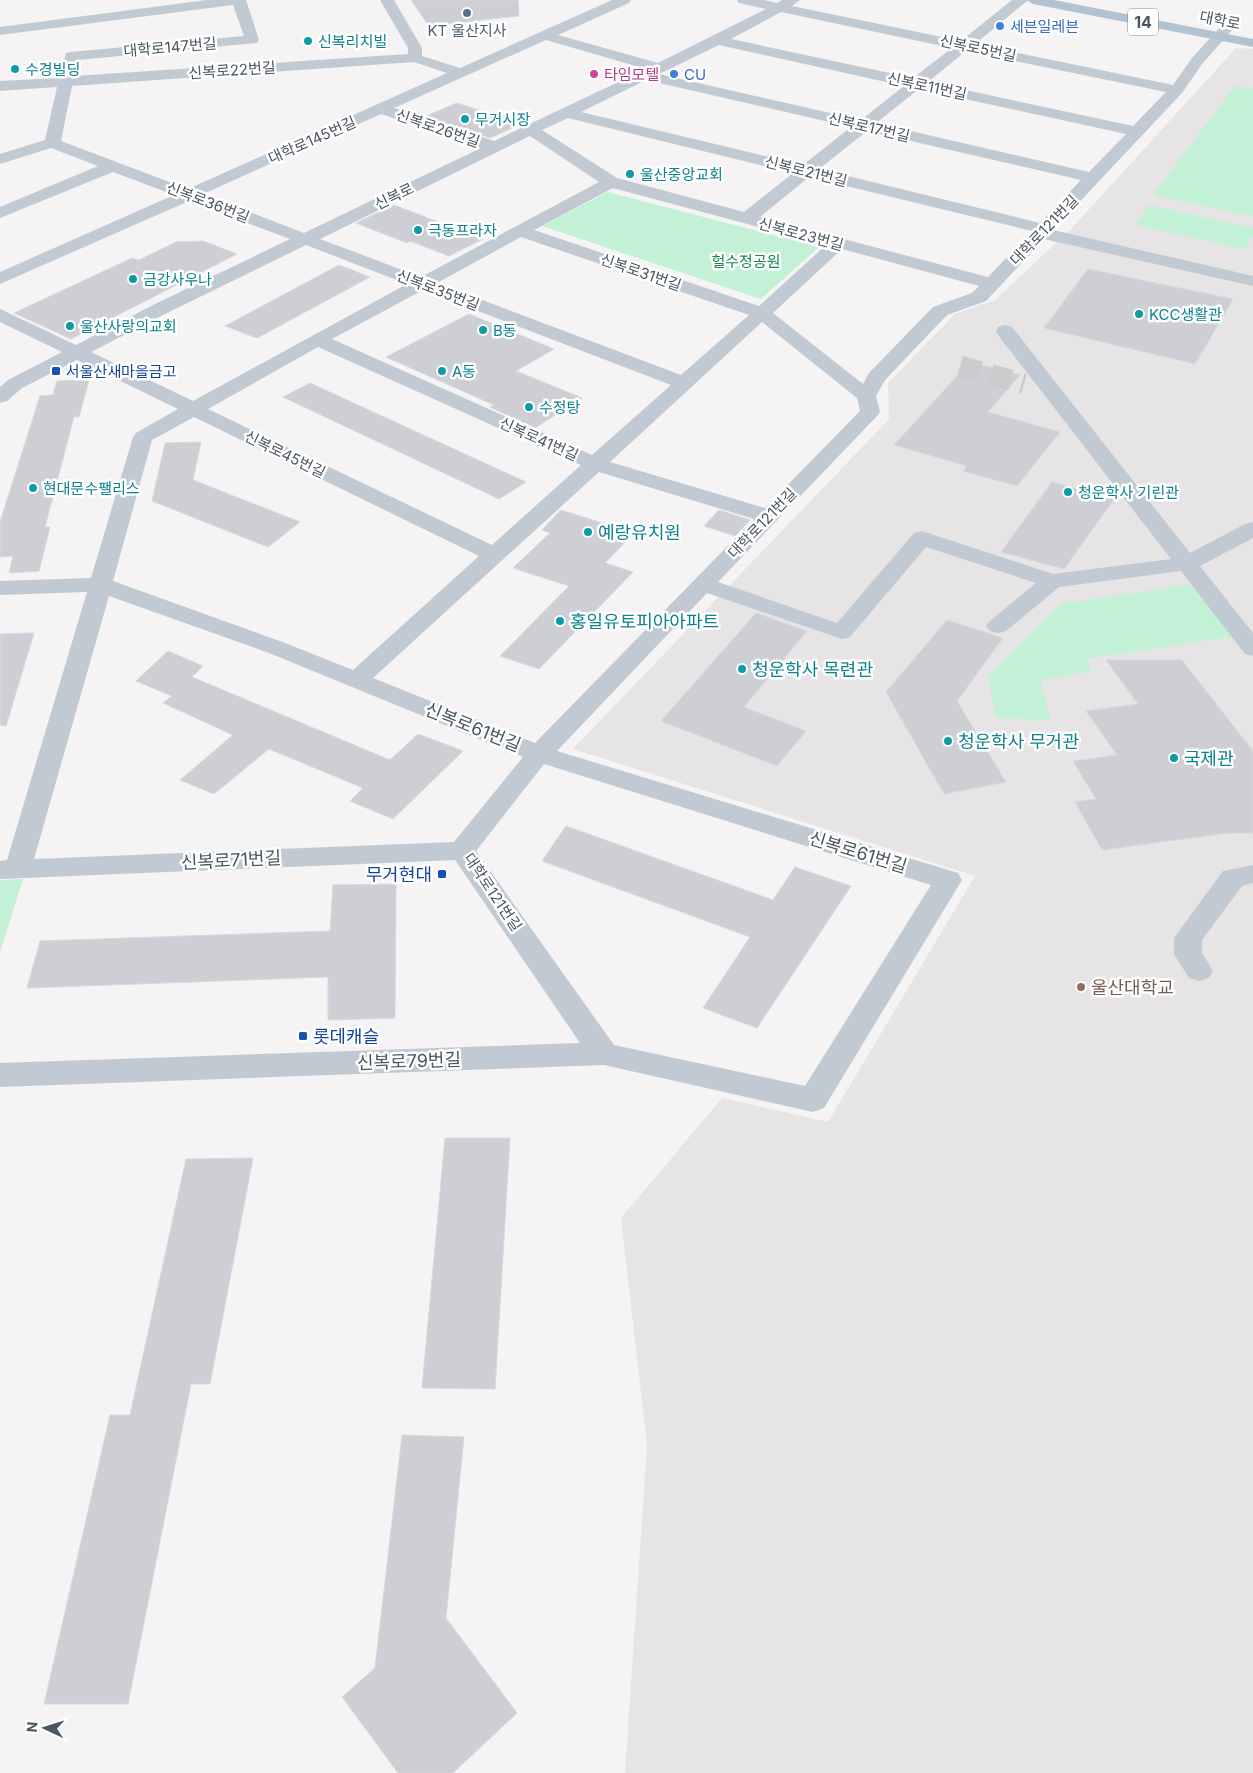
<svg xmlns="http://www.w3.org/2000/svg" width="1253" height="1773" viewBox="0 0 1253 1773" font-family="Inter,'Noto Sans KR',sans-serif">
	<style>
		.education { fill: #e6e4e5 }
		.green { fill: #c3f1d5 }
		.building { fill: #cdcfd5; stroke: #d7d9de }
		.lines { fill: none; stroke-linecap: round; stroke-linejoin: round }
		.minor-tunnel { stroke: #caccce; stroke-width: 21; stroke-dasharray: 21 11; stroke-linecap: butt }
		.minor { fill: #c1cad2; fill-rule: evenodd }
		.major { fill: #b3c2d1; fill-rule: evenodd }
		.service-dot { fill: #5c6f8a; stroke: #fff; stroke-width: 2 }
		.shop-dot { fill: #3f7fe0; stroke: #fff; stroke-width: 2 }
		.culture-dot { fill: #0f9aa8; stroke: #fff; stroke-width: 2 }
		.hotel-dot { fill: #d1479c; stroke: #fff; stroke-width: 2 }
		.transit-dot { fill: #1a4fb4; stroke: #fff; stroke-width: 2 }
		.education-dot { fill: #8d6e63; stroke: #fff; stroke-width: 2 }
		.labels { text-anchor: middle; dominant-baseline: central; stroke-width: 5; stroke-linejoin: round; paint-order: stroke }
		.far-street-label { font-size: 15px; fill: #4a5661; stroke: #fff }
		.far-shop-label { font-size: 15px; fill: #366cbe; stroke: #fff; text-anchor: start }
		.far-service-label { font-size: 15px; fill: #4e5e75; stroke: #fff }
		.far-culture-label { font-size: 15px; fill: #0d838f; stroke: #fff; text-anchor: start }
		.far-hotel-label { font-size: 15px; fill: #b23c85; stroke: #fff; text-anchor: start }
		.far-park-label { font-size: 15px; fill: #17864f; stroke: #fff }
		.far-transit-label { font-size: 15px; fill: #164399; stroke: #fff; text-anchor: start }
		.shield { fill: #fff; stroke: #808990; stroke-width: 1 }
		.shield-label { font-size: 16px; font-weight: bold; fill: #4a5661 }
		.culture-label { font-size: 18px; fill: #0d838f; stroke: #fff; text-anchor: start }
		.street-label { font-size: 18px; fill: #4a5661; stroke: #fff }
		.transit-label { font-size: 18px; fill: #164399; stroke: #fff; text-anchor: end }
		.education-label { font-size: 18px; fill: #785e54; stroke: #fff; text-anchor: start }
	</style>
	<rect width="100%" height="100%" fill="#f5f3f3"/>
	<polygon class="education" points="1236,48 1253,49 1253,1773 625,1773 647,1445 621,1218 722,1098 828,1122 975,876 573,749 889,419 888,383 955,314 995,300 1072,228"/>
	<g class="green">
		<polygon points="1235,86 1253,89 1253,216 1153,195"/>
		<polygon points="608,192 819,247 761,299 542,226"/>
		<polygon points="1149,205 1253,228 1253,236 1245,249 1135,225"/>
		<polygon points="1201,583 1242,635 1086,659 1092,671 1040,680 1051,720 996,718 988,677 1060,604"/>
		<polygon points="23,879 0,952 0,880"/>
	</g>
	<g class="building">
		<polygon points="411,0 518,0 519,16 429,26"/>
		<polygon points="457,103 521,124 490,138 426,116"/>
		<polygon points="394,205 483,239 449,256 410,241 407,243 356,223"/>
		<polygon points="203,241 237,254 71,339 14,313 132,258 139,260 176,242"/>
		<polygon points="339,265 370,277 257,338 225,326"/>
		<polygon points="1088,269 1233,299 1195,364 1044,328"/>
		<polygon points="469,314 554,349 516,371 582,398 535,428 490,407 494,405 386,357"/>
		<polygon points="970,362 1020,375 988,412 1060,432 1017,486 963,471 967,466 894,445"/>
		<polygon points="89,380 79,417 74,417 45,527 50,527 39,571 9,573 13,556 0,557 0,522 40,396 53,395 57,381"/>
		<polygon points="310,383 526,482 499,499 283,397"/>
		<polygon points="201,442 193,480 300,522 268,547 152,501 165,443"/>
		<polygon points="1052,482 1114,499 1064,569 1001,552"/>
		<polygon points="561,510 634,533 605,563 633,572 539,669 500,656 569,586 513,568 550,533 542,530"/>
		<polygon points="719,510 750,520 735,536 704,526"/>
		<polygon points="756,613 807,631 744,707 806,731 777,766 661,721"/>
		<polygon points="947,620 1003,638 957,701 1006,782 944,794 886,692"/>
		<polygon points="34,633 6,726 0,725 0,634"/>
		<polygon points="168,651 203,666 192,677 390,760 418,734 463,751 393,819 350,801 363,788 269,749 214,794 180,780 233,735 163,703 172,696 136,681"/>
		<polygon points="1106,660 1182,660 1253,751 1253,833 1228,833 1102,850 1075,802 1096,799 1073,761 1117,755 1086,711 1138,704"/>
		<polygon points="566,826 773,900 795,867 851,886 757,1028 703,1008 750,937 542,861"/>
		<polygon points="396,884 395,1018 328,1020 328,977 27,988 40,941 330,931 333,885"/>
		<polygon points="445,1138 510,1138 495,1389 422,1388"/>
		<polygon points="253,1158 210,1384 191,1384 128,1704 44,1704 110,1415 130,1415 186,1159"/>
		<polygon points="402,1435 464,1437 446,1618 517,1713 453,1773 398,1773 342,1697 375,1668"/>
	</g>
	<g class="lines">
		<polyline class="minor-tunnel" points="960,366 1024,384"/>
		<g class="minor">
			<path d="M207 0H246L259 40 257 43 78 60 74 76 408 54V48L380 0H394L422 48V56L460 68 612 0H631L629 3 558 35 658 63 766 9 739 3 737 0H764L777 3 782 0H800L792 6 961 41 1012 0H1028L975 44 1173 85 1192 58 1222 25H1232L1234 28 1202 64 1182 93 1053 230 1253 276V286L1044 239 986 301 947 315 885 380 876 396 880 412 877 416 718 582 837 623 914 533 922 531 1053 574 1171 559 998 335 996 331 998 327 1005 325 1012 327 1190 553 1245 524 1253 522V538L1200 566 1253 633V656L1245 654 1181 571 1059 587 1006 631 998 633 990 631 986 626 990 621 1036 583 926 547 850 637 842 639 707 593 557 751 958 873 962 880 824 1108 813 1112 604 1065 0 1087V1063L580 1043 455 860 0 879V861L7 860 87 592 0 595V581L91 578 133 437 136 433 178 409 77 360 22 388 7 401 0 403V387L8 380 62 352 0 322V309L76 345 153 305 290 239 189 201 0 284V272L174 195 113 172 0 218V207L98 166 51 148 0 164V154L45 140 57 87 0 91V81L59 78 66 53 71 52 244 36 233 5 0 35V27ZM781 12 952 48 913 78 731 39ZM546 40 646 69 494 141 394 108ZM719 45 904 86 861 120 659 74ZM966 51 1166 92 1133 126 928 82ZM414 62 447 73 188 189 61 141 72 86ZM646 80 851 127 803 165 581 112ZM919 89 1126 134 1089 172 876 123ZM381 114 481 148 304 233 203 194ZM568 118 793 173 744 212 617 178 542 130ZM867 131 1081 180 1040 223 819 169ZM530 136 599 182 421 277 320 239ZM809 177 1032 231 988 277 760 217ZM613 188 826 245 759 306 534 230ZM521 237 749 315 681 375 437 283ZM306 245 407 284 193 401 91 352 167 313ZM842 249 979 286 972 293 933 307 869 373 863 384 773 313ZM423 290 671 385 592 455 332 339ZM762 322 857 398 860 411 765 508 610 462ZM318 347 581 465 492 545 208 409ZM194 417 479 556 353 670 285 643 113 581 152 440ZM599 472 754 519 535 743 373 678ZM109 596 269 653 523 757 454 842 34 859ZM544 764 931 885 805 1086 614 1045 476 851Z"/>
			<polygon points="1253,865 1253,883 1242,886 1202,940 1202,953 1213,971 1209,978 1199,981 1189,978 1174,954 1174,938 1223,871"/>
		</g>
		<polygon class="major" points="1026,0 1054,0 1253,39 1253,47 1033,4"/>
	</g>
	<circle class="service-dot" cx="467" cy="13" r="5"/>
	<g class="shop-dot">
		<circle cx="1000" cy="26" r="5"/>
		<circle cx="674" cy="74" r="5"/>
	</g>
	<g class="culture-dot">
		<circle cx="308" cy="41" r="5"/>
		<circle cx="15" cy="69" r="5"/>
		<circle cx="465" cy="119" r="5"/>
		<circle cx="630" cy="174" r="5"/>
		<circle cx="418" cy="230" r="5"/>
		<circle cx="133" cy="279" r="5"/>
		<circle cx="1139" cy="314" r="5"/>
		<circle cx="70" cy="326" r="5"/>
		<circle cx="483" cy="330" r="5"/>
		<circle cx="442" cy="371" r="5"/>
		<circle cx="529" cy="407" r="5"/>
		<circle cx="33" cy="488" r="5"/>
		<circle cx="1068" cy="492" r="5"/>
		<circle cx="588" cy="532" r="5"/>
		<circle cx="560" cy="621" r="5"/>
		<circle cx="742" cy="669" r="5"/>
		<circle cx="948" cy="741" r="5"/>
		<circle cx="1174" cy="758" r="5"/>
	</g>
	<circle class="hotel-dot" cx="594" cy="74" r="5"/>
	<g class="transit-dot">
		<rect x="51" y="366" width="10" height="10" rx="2.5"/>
		<rect x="437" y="869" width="10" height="10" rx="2.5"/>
		<rect x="298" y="1031" width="10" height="10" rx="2.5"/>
	</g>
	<circle class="education-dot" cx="1081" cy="987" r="5"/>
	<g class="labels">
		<g class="far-street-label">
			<text transform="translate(1220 20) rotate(11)">대학로</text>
			<text transform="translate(170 47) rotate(-5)">대학로147번길</text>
			<text transform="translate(978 48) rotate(12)">신복로5번길</text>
			<text transform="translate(232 70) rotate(-4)">신복로22번길</text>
			<text transform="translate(927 86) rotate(12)">신복로11번길</text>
			<text transform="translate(869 127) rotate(13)">신복로17번길</text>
			<text transform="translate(438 128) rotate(19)">신복로26번길</text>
			<text transform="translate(312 140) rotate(-24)">대학로145번길</text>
			<text transform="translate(806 171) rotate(14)">신복로21번길</text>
			<text transform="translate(394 196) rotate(-26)">신복로</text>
			<text transform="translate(208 202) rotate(21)">신복로36번길</text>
			<text transform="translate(1044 230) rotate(-46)">대학로121번길</text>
			<text transform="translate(801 234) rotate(15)">신복로23번길</text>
			<text transform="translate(641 272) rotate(19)">신복로31번길</text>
			<text transform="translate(438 290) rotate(21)">신복로35번길</text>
			<text transform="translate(539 439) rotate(24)">신복로41번길</text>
			<text transform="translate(285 454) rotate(26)">신복로45번길</text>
			<text transform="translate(762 523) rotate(-46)">대학로121번길</text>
			<text transform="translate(493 892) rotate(56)">대학로121번길</text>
		</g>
		<g class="far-shop-label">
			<text x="1010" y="26">세븐일레븐</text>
			<text x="684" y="74">CU</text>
		</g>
		<g class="far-service-label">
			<text x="467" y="30">KT 울산지사</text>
		</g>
		<g class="far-culture-label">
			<text x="318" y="41">신복리치빌</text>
			<text x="25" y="69">수경빌딩</text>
			<text x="475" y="119">무거시장</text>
			<text x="640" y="174">울산중앙교회</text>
			<text x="428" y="230">극동프라자</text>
			<text x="143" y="279">금강사우나</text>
			<text x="1149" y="314">KCC생활관</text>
			<text x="80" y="326">울산사랑의교회</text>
			<text x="493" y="330">B동</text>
			<text x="452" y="371">A동</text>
			<text x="539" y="407">수정탕</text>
			<text x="43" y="488">현대문수팰리스</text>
			<text x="1078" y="492">청운학사 기린관</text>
		</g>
		<g class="far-hotel-label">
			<text x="604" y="74">타임모텔</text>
		</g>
		<g class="far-park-label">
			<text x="746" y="261">헐수정공원</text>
		</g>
		<g class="far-transit-label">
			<text x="66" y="371">서울산새마을금고</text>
		</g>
		<rect class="shield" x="1128" y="8.5" width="30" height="27" rx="4"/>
		<g class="shield-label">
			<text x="1143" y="22">14</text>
		</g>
		<g class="culture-label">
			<text x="598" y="532">예랑유치원</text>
			<text x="570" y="621">홍일유토피아아파트</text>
			<text x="752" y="669">청운학사 목련관</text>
			<text x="958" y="741">청운학사 무거관</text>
			<text x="1184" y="758">국제관</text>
		</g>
		<g class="street-label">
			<text transform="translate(473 727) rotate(22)">신복로61번길</text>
			<text transform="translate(858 852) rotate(17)">신복로61번길</text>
			<text transform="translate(231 860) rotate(-3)">신복로71번길</text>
			<text transform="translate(409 1061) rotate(-2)">신복로79번길</text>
		</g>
		<g class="transit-label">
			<text x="432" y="874">무거현대</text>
			<text x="313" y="1036" text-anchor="start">롯데캐슬</text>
		</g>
		<g class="education-label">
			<text x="1091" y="987">울산대학교</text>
		</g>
	</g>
	<g transform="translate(45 1728) rotate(274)" stroke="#ffffff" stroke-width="4" paint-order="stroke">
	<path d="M0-4L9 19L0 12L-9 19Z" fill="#4a5661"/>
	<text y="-8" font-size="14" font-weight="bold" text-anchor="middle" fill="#4a5661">N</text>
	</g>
</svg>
